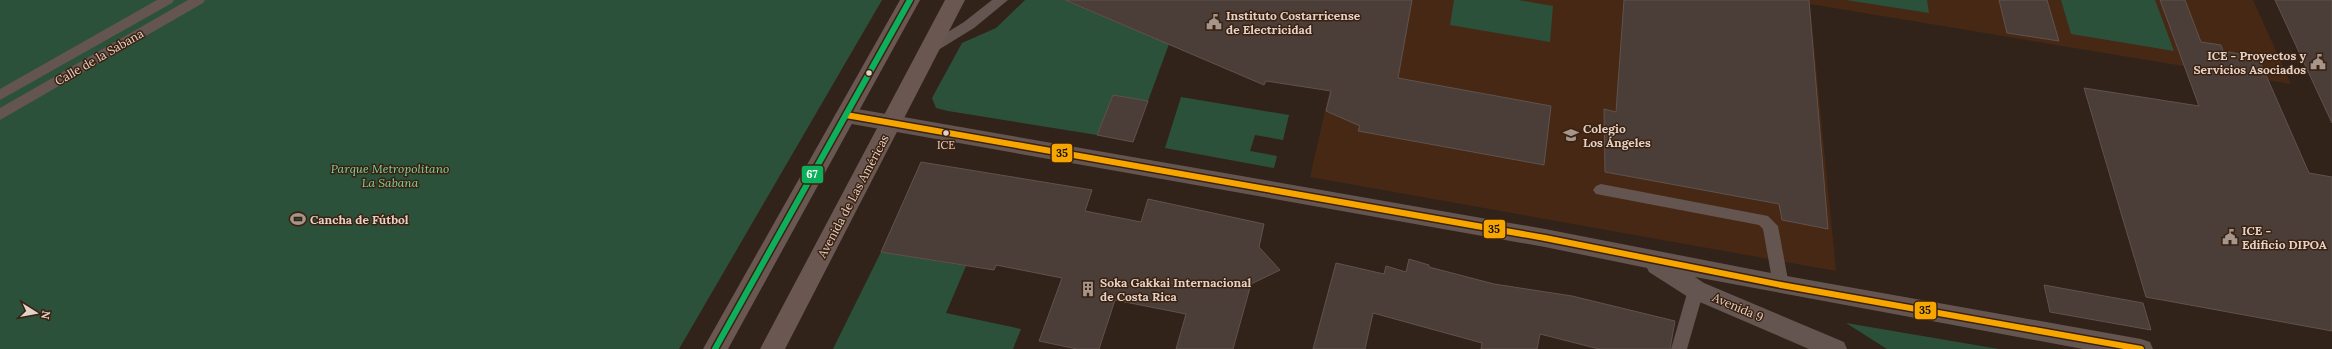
<svg xmlns="http://www.w3.org/2000/svg" width="2332" height="349" viewBox="0 0 2332 349" font-family="Lora,serif">
	<style>
		.built { fill: #462814 }
		.green { fill: #2c513b }
		.building { fill: #4b3e38; stroke: #60524d }
		.lines { fill: none; stroke-linecap: round; stroke-linejoin: round }
		.service { fill: #655550; fill-rule: evenodd }
		.minor { fill: #655550; fill-rule: evenodd }
		.secondary { fill: #6a5751; fill-rule: evenodd }
		.bus-1-casing { stroke: #3b2110; stroke-width: 9 }
		.bus-2-casing { stroke: #3b2110; stroke-width: 9 }
		.bus-1 { stroke: #f7a600; stroke-width: 6 }
		.bus-2 { stroke: #0daf5c; stroke-width: 6 }
		.bus-dot { fill: #e4d2c8; stroke: #3b2110; stroke-width: 1.5 }
		.labels { text-anchor: middle; dominant-baseline: central; stroke-width: 3; stroke-linejoin: round; paint-order: stroke }
		.bus-label { font-size: 11px; fill: #e4d2c8; stroke: #3b2110 }
		.poi-label { font-size: 12px; font-weight: bold; fill: #e4d2c8; stroke: #3b2110; text-anchor: start }
		.street-label { font-size: 12px; fill: #e4d2c8; stroke: #3b2110 }
		.park-label { font-size: 12px; font-style: italic; fill: #7ad5a3; stroke: #3b2110 }
		.line-badge { stroke: #3b2110; stroke-width: 1.5 }
		.badge-label { font-size: 11px; text-anchor: middle; font-weight: bold; fill: #fff }
		.pale-badge-label { font-size: 11px; text-anchor: middle; font-weight: bold; fill: #111 }
	</style>
	<rect width="100%" height="100%" fill="#31231a"/>
	<polygon class="built" points="1350,0 2253,0 2291,84 1810,4 1836,271 1310,177"/>
	<g class="green">
		<polygon points="0,0 882,0 679,349 0,349"/>
		<polygon points="1025,0 1064,0 1169,44 1148,101 1113,95 1097,135 948,111 936,108 932,98 962,43 996,28"/>
		<polygon points="1454,0 1518,0 1553,6 1550,42 1450,25"/>
		<polygon points="1846,0 1927,0 1929,13"/>
		<polygon points="2061,0 2155,0 2174,51 2071,34"/>
		<polygon points="1181,97 1289,115 1283,140 1255,135 1250,151 1277,156 1274,168 1165,148"/>
		<polygon points="881,252 966,266 946,313 1021,329 1013,349 833,349"/>
		<polygon points="1846,323 1999,349 1887,349"/>
	</g>
	<g class="building">
		<polygon points="1065,0 1412,0 1398,78 1551,106 1544,165 1358,131 1360,126 1326,111 1331,91 1266,81 1264,85"/>
		<polygon points="1624,0 1809,0 1828,229 1782,220 1779,204 1605,172 1604,109 1616,112"/>
		<polygon points="1999,0 2047,0 2059,41 2007,33"/>
		<polygon points="2160,0 2185,0 2201,42 2221,45 2223,51 2258,57 2309,173 2332,177 2332,331 2146,297 2084,88 2199,106"/>
		<polygon points="2275,0 2332,0 2332,123 2305,65"/>
		<polygon points="1113,95 1148,101 1133,142 1097,135"/>
		<polygon points="921,162 1092,190 1085,211 1141,222 1148,199 1264,224 1259,247 1280,270 1251,284 1233,349 1176,349 1186,314 1115,300 1099,349 1077,349 1039,341 1062,278 996,265 994,270 881,252"/>
		<polygon points="1409,259 1429,265 1429,267 1494,284 1572,296 1675,321 1670,349 1599,349 1540,334 1537,349 1481,349 1482,343 1373,313 1365,349 1313,349 1336,263 1384,274 1386,266 1406,272"/>
		<polygon points="2044,285 2143,303 2151,330 2050,312"/>
	</g>
	<g class="lines">
		<g class="service">
			<polygon points="157,0 174,0 172,3 0,100 0,89"/>
			<polygon points="188,0 205,0 203,3 0,120 0,108"/>
			<polygon points="992,0 1008,0 974,28 935,52 925,52 923,49 925,46 964,22"/>
			<polygon points="1601,184 1768,216 1778,226 1789,285 1787,290 1781,292 1775,290 1773,285 1763,229 1759,225 1596,194 1593,190 1596,186"/>
			<polygon points="1696,283 1702,285 1704,290 1687,349 1671,349 1688,290 1690,285"/>
		</g>
		<polygon class="minor" points="846,107 1545,229 1781,275 2141,339 2150,342 2153,349 2083,349 1695,277 1704,283 1844,342 1847,349 1809,349 1688,297 1649,272 1647,268 1545,247 846,123 839,120 835,115 839,110"/>
		<g class="secondary">
			<polygon points="900,0 920,0 728,349 703,349"/>
			<polygon points="945,0 965,0 785,349 760,349"/>
		</g>
		<defs>
			<polyline id="bus-1" points="846,115 1545,238 1781,285 2141,349"/>
			<polyline id="bus-2" points="715,349 910,0"/>
		</defs>
		<use href="#bus-1" class="bus-1-casing"/>
		<use href="#bus-2" class="bus-2-casing"/>
		<use href="#bus-1" class="bus-1"/>
		<use href="#bus-2" class="bus-2"/>
	</g>
	<defs>
		<symbol id="civic-bare" viewBox="-9 -9 18 18"><path d="M-.6-6.5H3V-4.5H.6V-3L4-1V1h2V6H-6V1h2V-1L-.6-3ZM-1.2 2.5V6h2.4V2.5Z" fill="#a5958b" stroke="#3b2110" stroke-width="2.5" paint-order="stroke"/></symbol>
		<symbol id="school-bare" viewBox="-9 -9 18 18"><path d="M0-5L7-2L0 1L-7-2ZM-4 1L0 2.5L4 1V4Q0 6-4 4Z" fill="#a5958b" stroke="#3b2110" stroke-width="2.5" paint-order="stroke"/></symbol>
		<symbol id="stadium-bare" viewBox="-9 -9 18 18"><path d="M0-5a6.5 5 0 1 0 0 10a6.5 5 0 1 0 0-10ZM-3.5-1.8h7v3.6h-7Z" fill="#a5958b" stroke="#3b2110" stroke-width="2.5" paint-order="stroke"/></symbol>
		<symbol id="building-bare" viewBox="-9 -9 18 18"><path d="M-4-6H4V6H1V3H-1V6H-4ZM-2.5-4.3h1.7v1.8h-1.7ZM.8-4.3h1.7v1.8H.8ZM-2.5-1h1.7V.8h-1.7ZM.8-1h1.7V.8H.8Z" fill="#a5958b" stroke="#3b2110" stroke-width="2.5" paint-order="stroke"/></symbol>
	</defs>
	<g fill-rule="evenodd">
		<use href="#civic-bare" x="1203" y="11" width="22" height="22"/>
		<use href="#civic-bare" x="2307" y="51" width="22" height="22"/>
		<use href="#school-bare" x="1560" y="124" width="22" height="22"/>
		<use href="#stadium-bare" x="287" y="208" width="22" height="22"/>
		<use href="#civic-bare" x="2219" y="226" width="22" height="22"/>
		<use href="#building-bare" x="1077" y="278" width="22" height="22"/>
	</g>
	<g class="bus-dot">
		<circle cx="869" cy="73" r="3.5"/>
		<circle cx="946" cy="133" r="3.5"/>
	</g>
	<g class="labels">
		<g class="bus-label">
			<text x="946" y="145">ICE</text>
		</g>
		<g class="poi-label">
			<text x="1226" y="15">Instituto Costarricense<tspan x="1226" dy="14">de Electricidad</tspan></text>
			<text x="2306" y="55" text-anchor="end">ICE - Proyectos y<tspan x="2306" dy="14">Servicios Asociados</tspan></text>
			<text x="1583" y="128">Colegio<tspan x="1583" dy="14">Los Ángeles</tspan></text>
			<text x="310" y="219">Cancha de Fútbol</text>
			<text x="2242" y="230">ICE -<tspan x="2242" dy="14">Edificio DIPOA</tspan></text>
			<text x="1100" y="282">Soka Gakkai Internacional<tspan x="1100" dy="14">de Costa Rica</tspan></text>
		</g>
		<g class="street-label">
			<text transform="translate(99 57) rotate(-30)">Calle de la Sabana</text>
			<text transform="translate(853 196) rotate(-62)">Avenida de Las Américas</text>
			<text transform="translate(1738 307) rotate(23)">Avenida 9</text>
		</g>
		<g class="park-label">
			<text x="390" y="168">Parque Metropolitano<tspan x="390" dy="14">La Sabana</tspan></text>
		</g>
	</g>
	<g class="line-badge">
		<rect x="1051" y="143" width="22" height="20" rx="4" fill="#f7a600"/>
		<rect x="801" y="165" width="23" height="19" rx="4" fill="#0daf5c"/>
		<rect x="1483" y="219" width="23" height="20" rx="4" fill="#f7a600"/>
		<rect x="1914" y="301" width="23" height="19" rx="4" fill="#f7a600"/>
	</g>
	<g class="badge-label">
		<text x="812" y="178">67</text>
	</g>
	<g class="pale-badge-label">
		<text x="1062" y="157">35</text>
		<text x="1494" y="233">35</text>
		<text x="1925" y="314">35</text>
	</g>
	<g transform="translate(36 313) rotate(101)" stroke="#3b2110" stroke-width="3" paint-order="stroke">
	<path d="M0-3L7 15L0 10L-7 15Z" fill="#e4d2c8"/>
	<text y="-6" font-size="11" font-weight="bold" text-anchor="middle" fill="#e4d2c8">N</text>
	</g>
</svg>
